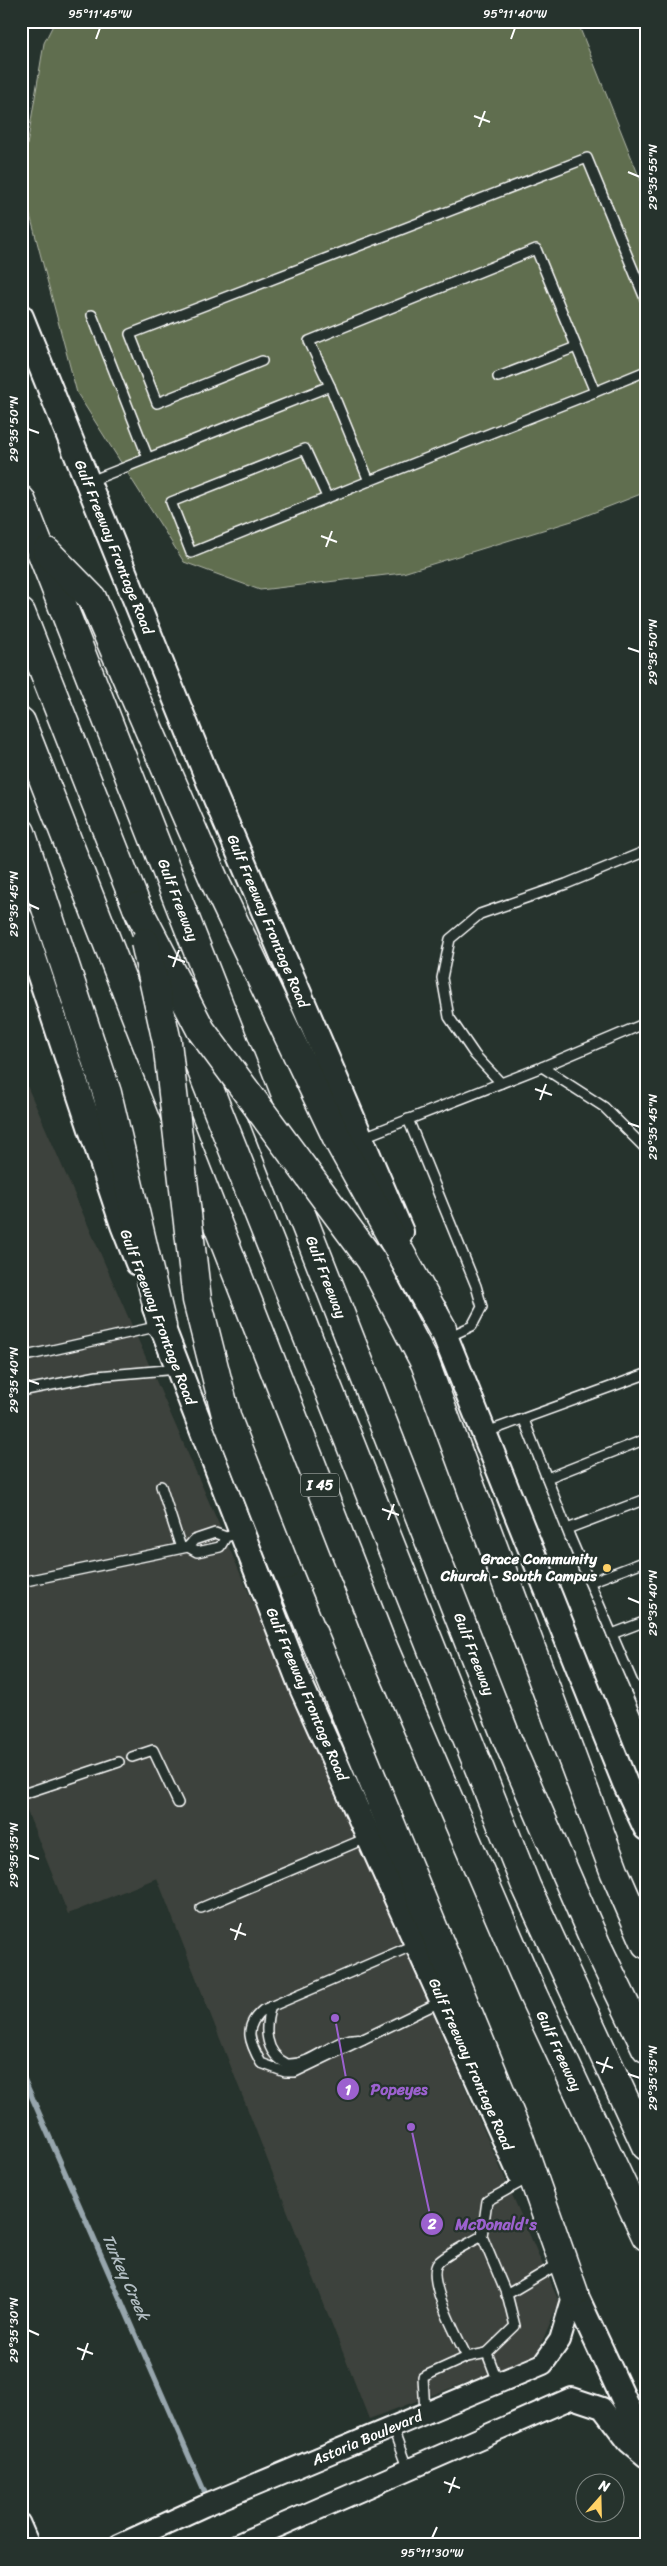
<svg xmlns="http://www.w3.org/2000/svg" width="667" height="2566" viewBox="0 0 667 2566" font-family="Sriracha,sans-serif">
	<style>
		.built { fill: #3d423c }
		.green { fill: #616e50; stroke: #b0b6a8 }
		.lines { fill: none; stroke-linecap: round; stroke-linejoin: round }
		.stream { stroke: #97a6ad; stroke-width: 5.5 }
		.service-casing { stroke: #fff; stroke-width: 12 }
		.minor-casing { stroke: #fff; stroke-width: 20 }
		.tertiary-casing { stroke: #fff; stroke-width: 24 }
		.secondary-casing { stroke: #fff; stroke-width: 28 }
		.motorway-casing { stroke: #fff; stroke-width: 31 }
		.service { stroke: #26332d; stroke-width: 9 }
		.minor { stroke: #26332d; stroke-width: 16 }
		.tertiary { stroke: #26332d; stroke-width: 20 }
		.secondary { stroke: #26332d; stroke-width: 24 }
		.motorway { stroke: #26332d; stroke-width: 28 }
		.motorway-bridge-casing { stroke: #fff; stroke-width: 31; stroke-linecap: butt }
		.motorway-bridge { stroke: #26332d; stroke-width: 28 }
		.ticks { fill: none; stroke: #fff; stroke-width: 2 }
		.poi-dot { fill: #ffd166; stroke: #26332d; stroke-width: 2 }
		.labels { text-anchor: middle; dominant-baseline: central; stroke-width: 4.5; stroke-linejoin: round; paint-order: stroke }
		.shield { fill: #26332d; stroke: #bec2c0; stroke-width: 1 }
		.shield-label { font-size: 14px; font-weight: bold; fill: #fff }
		.street-label { font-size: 15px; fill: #fff; stroke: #26332d }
		.poi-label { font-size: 15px; font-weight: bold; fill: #fff; stroke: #26332d; text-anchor: end }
		.water-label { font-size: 16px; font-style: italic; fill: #b1bcc1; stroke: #26332d }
		.leader { fill: none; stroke: #9c61cf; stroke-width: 2 }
		.callout-dot { fill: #9c61cf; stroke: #26332d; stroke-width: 2 }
		.mark-label { font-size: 15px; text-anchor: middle; font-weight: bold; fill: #fff }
		.callout-label { font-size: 16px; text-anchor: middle; font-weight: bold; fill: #9c61cf; stroke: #26332d; stroke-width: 4.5; stroke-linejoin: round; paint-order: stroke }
		.neatline { fill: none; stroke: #fff; stroke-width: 2 }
		.ticks-label { font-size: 12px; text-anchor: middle; fill: #fff }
	</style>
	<rect width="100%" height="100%" fill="#26332d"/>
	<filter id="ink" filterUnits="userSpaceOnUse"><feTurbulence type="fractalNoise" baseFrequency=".02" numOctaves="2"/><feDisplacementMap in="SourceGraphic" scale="10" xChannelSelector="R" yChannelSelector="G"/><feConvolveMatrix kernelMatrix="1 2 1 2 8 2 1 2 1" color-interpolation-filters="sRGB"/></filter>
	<g filter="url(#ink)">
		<polygon class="built" points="21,1072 559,2302 536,2356 369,2419 157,1878 68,1914 21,1796"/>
		<polygon class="green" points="55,21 565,21 579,26 646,194 646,492 572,521 403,573 260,590 184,562 77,393 21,181 44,43"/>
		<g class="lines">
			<polyline class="stream" points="21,2072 205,2493"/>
			<defs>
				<g id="service">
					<polyline points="92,315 148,458"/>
					<polyline points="262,361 157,403 130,334 587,158 646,301"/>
					<polyline points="498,377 576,347"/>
					<polyline points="330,386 309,341 536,249 595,392 369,481"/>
					<polyline points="595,392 646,371"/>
					<polyline points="88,482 330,386 369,481 191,553 171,502 305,449 327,497"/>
					<polyline points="542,1067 604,1107 646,1149"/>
					<polyline points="501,1083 475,1055 449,1017 442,978 450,939 480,914 566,884 646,851"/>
					<polyline points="408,1119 476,1286 482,1307 472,1326 446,1338"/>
					<polyline points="361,1138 542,1067 646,1023"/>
					<polyline points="21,1357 160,1326"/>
					<polyline points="21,1391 97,1376 178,1369"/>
					<polyline points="524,1420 570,1537 646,1713"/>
					<polyline points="484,1433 646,1374"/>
					<polyline points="547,1478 646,1439"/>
					<polyline points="161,1486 181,1548"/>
					<polyline points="567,1529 646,1499"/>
					<polyline points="226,1537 220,1547 197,1552 188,1547 194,1540 215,1533 226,1537 241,1533"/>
					<polyline points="21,1582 188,1547"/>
					<polyline points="590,1582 646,1561"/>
					<polyline points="612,1634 646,1621"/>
					<polyline points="635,1688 646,1685"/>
					<polyline points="132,1757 153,1750 178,1803"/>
					<polyline points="26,1793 119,1762"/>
					<polyline points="201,1908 369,1837"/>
					<path d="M416 1944 263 2010C242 2027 250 2043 261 2063L285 2072H295L442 2001"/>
					<path d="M271 2006C264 2027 264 2053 287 2064 315 2066 336 2034 363 2039"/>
					<polyline points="506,2295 560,2263"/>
					<path d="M467 2357C459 2340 425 2279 438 2263 446 2254 470 2243 482 2236"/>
					<polyline points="498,2382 487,2353 515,2326 508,2298 482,2236 487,2201 523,2181"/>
					<polyline points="425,2413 423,2377 467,2357 487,2353"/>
					<polyline points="392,2427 408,2470"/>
				</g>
				<polyline id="minor" points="21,2522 31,2545"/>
				<g id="tertiary">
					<polyline points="119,2545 204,2506 543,2364 560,2340 574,2293"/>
					<polyline points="236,2545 572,2398 602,2408 628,2442 646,2457"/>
				</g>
				<g id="secondary">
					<polyline points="21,317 216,799 401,1232"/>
					<polyline points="21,919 123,1225 138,1263"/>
					<polyline points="155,1308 302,1688 520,2173"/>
					<polyline points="435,1311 625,1783 646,1828"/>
					<polyline points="567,2277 646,2447"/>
				</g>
				<g id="motorway">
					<polyline points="21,500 507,1739 596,1944 646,2048"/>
					<polyline points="47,552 92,598 216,884 339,1142 442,1328"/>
					<polyline points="21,613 146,930"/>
					<polyline points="21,722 381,1642 533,1995 646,2236"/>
					<polyline points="21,832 107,1093 162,1326"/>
					<polyline points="173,998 526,1886 646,2146"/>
					<polyline points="473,1493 615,1873 646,1944"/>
					<polyline points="285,1566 519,2137 574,2293"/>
				</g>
			</defs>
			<use href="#service" class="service-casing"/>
			<use href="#minor" class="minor-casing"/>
			<use href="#tertiary" class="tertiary-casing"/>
			<use href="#secondary" class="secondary-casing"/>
			<use href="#motorway" class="motorway-casing"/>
			<use href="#service" class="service"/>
			<use href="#minor" class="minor"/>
			<use href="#tertiary" class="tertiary"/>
			<use href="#secondary" class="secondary"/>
			<use href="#motorway" class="motorway"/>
			<defs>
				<g id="motorway-bridge">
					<polyline points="137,907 201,1030 371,1260 425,1363 473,1493"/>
					<polyline points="145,942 167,1042 197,1300 227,1419 285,1566"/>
				</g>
			</defs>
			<use href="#motorway-bridge" class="motorway-bridge-casing"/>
			<use href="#motorway-bridge" class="motorway-bridge"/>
		</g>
	</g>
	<path class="ticks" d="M96 39 100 28M511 39 515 28M474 116 490 122M479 127 485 111M628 172 640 177M28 429 39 433M321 536 337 542M326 547 332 531M628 648 640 652M28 904 39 909M168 956 185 962M173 967 179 950M535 1089 552 1095M540 1100 546 1084M628 1123 640 1127M28 1380 39 1384M382 1509 399 1515M388 1520 394 1504M628 1598 640 1603M28 1855 39 1859M230 1929 246 1935M235 1940 241 1923M596 2062 613 2068M602 2073 608 2057M628 2074 640 2078M28 2330 39 2335M77 2348 93 2354M82 2360 88 2343M444 2482 460 2488M449 2493 455 2477M432 2538 437 2527"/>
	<circle class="poi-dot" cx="607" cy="1568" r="5"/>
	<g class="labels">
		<rect class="shield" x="301" y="1473.5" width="38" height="23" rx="4"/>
		<g class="shield-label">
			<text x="320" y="1485">I 45</text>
		</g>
		<g class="street-label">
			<text transform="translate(114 547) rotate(68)">Gulf Freeway Frontage Road</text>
			<text transform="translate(178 900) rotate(69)">Gulf Freeway</text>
			<text transform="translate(268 921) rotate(67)">Gulf Freeway Frontage Road</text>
			<text transform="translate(326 1277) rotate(69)">Gulf Freeway</text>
			<text transform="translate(158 1317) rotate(69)">Gulf Freeway Frontage Road</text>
			<text transform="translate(474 1654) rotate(69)">Gulf Freeway</text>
			<text transform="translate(307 1694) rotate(67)">Gulf Freeway Frontage Road</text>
			<text transform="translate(559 2051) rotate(65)">Gulf Freeway</text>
			<text transform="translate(471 2064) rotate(66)">Gulf Freeway Frontage Road</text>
			<text transform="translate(367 2438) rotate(-23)">Astoria Boulevard</text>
		</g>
		<g class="poi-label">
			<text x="597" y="1559">Grace Community<tspan x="597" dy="17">Church - South Campus</tspan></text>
		</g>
		<g class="water-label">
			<text transform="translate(126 2277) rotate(66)">Turkey Creek</text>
		</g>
	</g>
	<path class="leader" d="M335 2018L348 2089M411 2127L432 2224"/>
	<g class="callout-dot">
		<circle cx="335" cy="2018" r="5"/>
		<circle cx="411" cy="2127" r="5"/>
		<circle cx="348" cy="2089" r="12"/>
		<circle cx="432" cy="2224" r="12"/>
	</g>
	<g class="mark-label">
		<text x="348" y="2095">1</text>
		<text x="432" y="2229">2</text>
	</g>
	<g class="callout-label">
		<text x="399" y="2095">Popeyes</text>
		<text x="496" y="2230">McDonald's</text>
	</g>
	<rect width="667" height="2566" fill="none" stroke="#26332d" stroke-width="55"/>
	<g transform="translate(600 2498) rotate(20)"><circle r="24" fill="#26332d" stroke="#7d8581"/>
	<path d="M0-4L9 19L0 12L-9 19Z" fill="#ffd166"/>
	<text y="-8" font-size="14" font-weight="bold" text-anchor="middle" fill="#ffffff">N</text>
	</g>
	<rect x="28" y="28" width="612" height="2510" class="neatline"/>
	<g class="ticks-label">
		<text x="100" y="18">95°11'45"W</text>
		<text x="515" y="18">95°11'40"W</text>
		<text transform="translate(653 177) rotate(-90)" y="4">29°35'55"N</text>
		<text transform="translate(14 429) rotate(-90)" y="4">29°35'50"N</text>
		<text transform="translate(653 652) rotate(-90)" y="4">29°35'50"N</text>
		<text transform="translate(14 904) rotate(-90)" y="4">29°35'45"N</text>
		<text transform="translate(653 1127) rotate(-90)" y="4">29°35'45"N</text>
		<text transform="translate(14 1380) rotate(-90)" y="4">29°35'40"N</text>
		<text transform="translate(653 1603) rotate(-90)" y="4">29°35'40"N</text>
		<text transform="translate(14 1855) rotate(-90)" y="4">29°35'35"N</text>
		<text transform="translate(653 2078) rotate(-90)" y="4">29°35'35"N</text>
		<text transform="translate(14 2330) rotate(-90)" y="4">29°35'30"N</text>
		<text x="432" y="2557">95°11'30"W</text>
	</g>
</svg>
